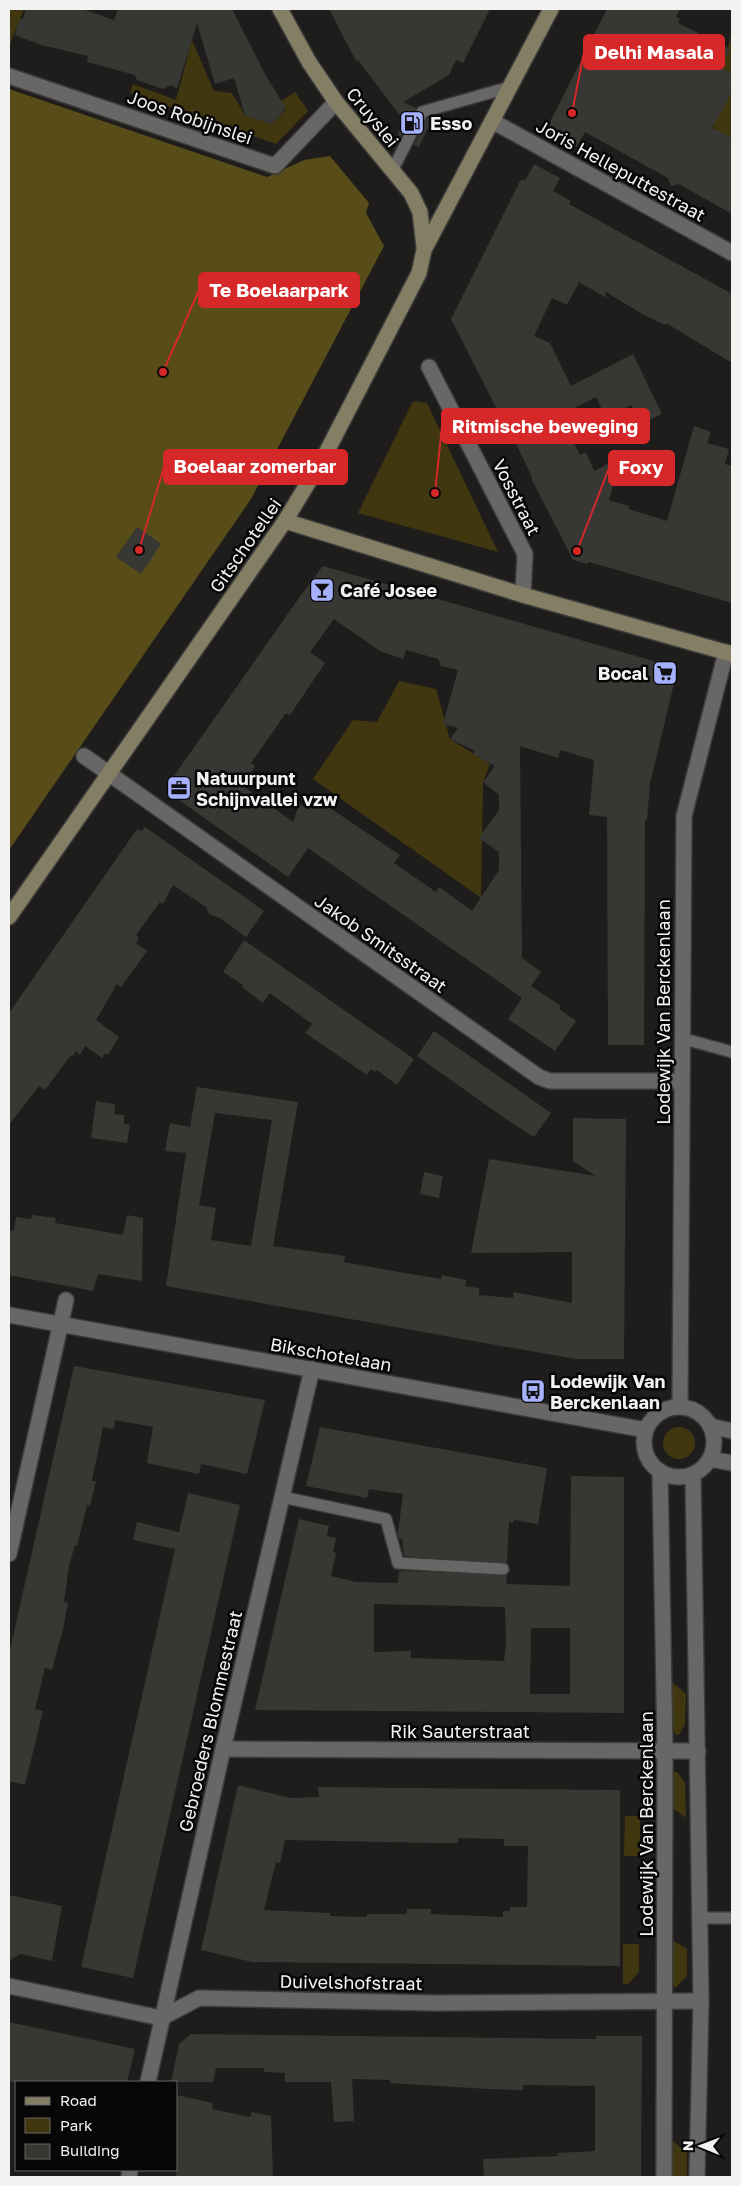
<svg xmlns="http://www.w3.org/2000/svg" width="741" height="2186" viewBox="0 0 741 2186" font-family="'Golos Text',sans-serif">
	<style>
		.green { fill: #403711 }
		.forest { fill: #584c18 }
		.building { fill: #373734; fill-rule: evenodd }
		.lines { fill: none; stroke-linecap: round; stroke-linejoin: round }
		.lane-casing { stroke: #3b3b3a; stroke-width: 14 }
		.street-casing { stroke: #3b3b3a; stroke-width: 18 }
		.secondary-casing { stroke: #3b3b3a; stroke-width: 18 }
		.lane { stroke: #686765; stroke-width: 11 }
		.street { stroke: #686765; stroke-width: 15 }
		.secondary { stroke: #847e65; stroke-width: 15 }
		.labels { text-anchor: middle; dominant-baseline: central; stroke-width: 5; stroke-linejoin: round; paint-order: stroke }
		.street-label { font-size: 18px; fill: #f2f2f1; stroke: #080707 }
		.poi-label { font-size: 18px; font-weight: bold; fill: #f2f2f1; stroke: #080707; text-anchor: start }
		.leader { fill: none; stroke: #d62828; stroke-width: 2 }
		.callout-dot { fill: #d62828; stroke: #080707; stroke-width: 2 }
		.callout { fill: #d62828; stroke: #d62828; stroke-width: 2 }
		.callout-label { font-size: 19px; text-anchor: middle; font-weight: bold; fill: #fff }
	</style>
	<rect width="100%" height="100%" fill="#1e1d1b"/>
	<g class="green">
		<polygon points="10,9 24,9 10,44 9,44"/>
		<polygon points="134,9 166,9 192,40 214,91 232,93 245,115 272,124 286,109 281,101 295,92 308,111 276,144 130,93 133,84 176,100 192,40"/>
		<polygon points="732,32 732,146 708,122"/>
		<polygon points="413,401 427,403 498,552 358,513"/>
		<polygon points="399,681 436,689 450,739 490,764 483,782 481,898 313,779 353,720 377,722"/>
		<circle cx="679" cy="1443" r="16"/>
		<polygon points="671,1681 686,1694 685,1724 679,1735 676,1735 672,1729"/>
		<polygon points="673,1772 677,1772 685,1782 686,1818 673,1808"/>
		<polygon points="625,1816 640,1816 640,1856 624,1856"/>
		<polygon points="672,1940 687,1949 687,1976 675,1988 672,1984"/>
		<polygon points="623,1944 639,1944 639,1972 628,1984 623,1984"/>
		<polygon points="673,2141 687,2153 687,2177 673,2177"/>
	</g>
	<polygon class="forest" points="9,89 267,177 304,160 330,156 369,203 366,213 384,246 251,499 9,850"/>
	<g class="building">
		<polygon points="26,9 82,9 114,20 118,9 232,9 266,76 286,108 272,124 245,115 234,78 215,84 197,23 177,89 171,85 163,89 137,80 135,75 87,62 88,56 41,45 15,35 19,20 23,18"/>
		<polygon points="329,9 490,9 463,63 456,60 449,75 403,102 416,108 400,138 397,136 404,121 358,60 356,61"/>
		<polygon points="607,9 680,9 676,17 680,19 678,23 730,49 720,67 732,74 732,92 712,128 732,138 732,214 679,184 671,186 668,178 585,132 577,147 546,130"/>
		<polygon points="433,117 419,147 414,145 427,118"/>
		<polygon points="534,164 560,178 553,191 571,201 569,204 732,294 732,363 666,323 665,325 644,315 604,291 607,298 579,282 567,305 552,298 534,336 550,343 571,386 633,354 662,414 641,424 631,405 606,418 596,397 565,413 566,417 562,420 580,455 586,452 594,471 621,457 609,500 629,506 629,509 667,521 694,426 711,432 707,443 729,449 725,464 732,466 732,603 589,562 587,564 573,560 531,478 532,477 514,440 513,441 451,319 520,181 526,179"/>
		<polygon points="137,527 161,544 141,574 116,557"/>
		<path d="M323 566 671 666 676 675 650 784 647 820H645L644 1045H608L607 817 589 815 594 760 560 750 558 758 520 746 522 958 541 972 531 986 561 1006 559 1009 576 1021 555 1051 508 1019 522 998 308 848 288 877 169 793 171 789 167 786 301 595ZM334 619 380 651 403 659 406 650 438 659 441 666 458 670 443 724 458 728 450 739 475 751 473 754 495 766 483 782 499 795V810L479 838 499 852V870L472 911 439 887 436 892 394 863 400 855 312 796 308 809 299 804 293 822 243 786 255 766 251 763 286 713 290 715 325 663 310 652Z"/>
		<polygon points="145,827 264,911 246,937 220,918 209,914 206,907 173,885 163,904 160,902 136,935 139,938 136,943 147,951 121,987 117,984 96,1020 119,1037 108,1055 105,1053 102,1058 85,1046 80,1055 76,1051 73,1056 71,1055 45,1090 39,1086 9,1125 9,1013 137,829 142,831"/>
		<polygon points="244,940 414,1059 397,1085 377,1070 375,1072 371,1069 367,1075 305,1033 312,1024 270,993 263,1003 242,987 243,985 223,972"/>
		<polygon points="434,1031 551,1113 534,1137 503,1117 417,1056"/>
		<path d="M197 1087 298 1102 273 1246 345 1256 344 1262 393 1271 441 1279 442 1275 466 1280 465 1286 479 1288V1295L513 1298 514 1292 572 1303V1252L471 1253 489 1159 596 1176 573 1161V1118L626 1119 624 1359H575L166 1286 186 1153 165 1151 170 1123 190 1127ZM215 1113 272 1120 251 1246 211 1240 216 1208 199 1205Z"/>
		<polygon points="96,1101 115,1104 114,1114 124,1115 124,1124 130,1125 127,1143 91,1138"/>
		<polygon points="424,1172 443,1176 439,1198 420,1194"/>
		<polygon points="32,1215 56,1218 55,1223 123,1235 127,1215 143,1218 142,1281 98,1274 93,1291 9,1275 9,1230 14,1231 16,1217 31,1219"/>
		<polygon points="74,1366 265,1400 247,1474 201,1464 199,1474 147,1463 153,1427 115,1420 114,1429 103,1427 92,1481 96,1481 90,1506 87,1505 77,1546 75,1545 69,1566 64,1602 68,1603 63,1629 52,1670 45,1668 35,1709 43,1711 25,1785 9,1781 9,1654"/>
		<polygon points="320,1427 547,1468 538,1524 514,1520 513,1523 509,1522 507,1563 404,1556 402,1539 399,1539 398,1533 403,1494 369,1489 367,1498 306,1486"/>
		<path d="M571 1476 624 1477V1713L255 1710 299 1519 329 1526 327 1536 336 1538 333 1552 336 1553 331 1576 356 1582 398 1583 399 1571 507 1575 506 1584 570 1586ZM374 1604 505 1607 506 1642 504 1661 411 1658V1651L374 1652ZM531 1628H570V1694H530Z"/>
		<polygon points="188,1493 240,1505 133,1978 81,1967 175,1549 133,1540 137,1522 179,1532"/>
		<path d="M238 1785 290 1798 319 1797 318 1787 620 1790V1966L252 1962 201 1950ZM458 1838 504 1839V1846H528L527 1907H510V1911H503V1917L431 1914V1909H407V1914H367L366 1917 330 1916V1913L264 1910 276 1862 280 1863 285 1840 434 1843H458Z"/>
		<polygon points="9,1895 62,1906 52,1961 20,1954 9,1961"/>
		<polygon points="9,2022 135,2049 127,2082 9,2082"/>
		<polygon points="191,2034 596,2039 596,2036 642,2036 641,2177 484,2177 483,2159 558,2156 557,2153 595,2151 595,2086 523,2085 523,2090 488,2089 390,2083 390,2080 352,2079 354,2121 334,2122 331,2082 285,2082 285,2073 264,2072 264,2068 216,2068 213,2082 171,2082 179,2044"/>
		<polygon points="176,2095 213,2103 212,2109 250,2117 252,2112 271,2116 273,2177 176,2177"/>
	</g>
	<g class="lines">
		<defs>
			<g id="lane">
				<polyline points="392,171 422,112 510,87"/>
				<polyline points="681,1038 732,1052"/>
				<polyline points="282,1497 386,1519 398,1563 503,1569"/>
				<polyline points="700,1918 732,1918"/>
			</g>
			<g id="street">
				<polyline points="9,76 275,166 336,102"/>
				<polyline points="492,121 732,253"/>
				<polyline points="429,367 525,554 523,595"/>
				<polyline points="84,756 539,1077 550,1081 681,1081"/>
				<polyline points="9,1315 646,1430"/>
				<polyline points="680,1407 684,816 726,652"/>
				<circle cx="679" cy="1442" r="35"/>
				<polyline points="710,1426 732,1431"/>
				<polyline points="710,1459 732,1463"/>
				<polyline points="660,1471 665,1750 664,2177"/>
				<polyline points="693,1474 701,2001 697,2177"/>
				<polyline points="9,1554 66,1300"/>
				<polyline points="223,1749 698,1751"/>
				<polyline points="9,1986 161,2018 199,1998 437,2003 701,2001"/>
				<polyline points="148,2082 223,1749 312,1369"/>
				<polyline points="129,2177 130,2170"/>
			</g>
			<g id="secondary">
				<polyline points="280,9 309,62 336,102 411,193 420,212 424,247"/>
				<polyline points="285,521 523,595 732,654"/>
				<polyline points="9,917 285,521 325,455 419,273 424,250 551,9"/>
			</g>
		</defs>
		<use href="#lane" class="lane-casing"/>
		<use href="#street" class="street-casing"/>
		<use href="#secondary" class="secondary-casing"/>
		<use href="#lane" class="lane"/>
		<use href="#street" class="street"/>
		<use href="#secondary" class="secondary"/>
	</g>
	<defs>
		<symbol id="fuel-square" viewBox="-11 -11 22 22"><rect x="-9" y="-9" width="18" height="18" rx="4" fill="#a5b1fc" stroke="#080707"/><path d="M-5.5-6h7V0h2V4h1.3V-2.5L3-4.5l.8-.8L6-3V5H2.5V1h-1V6h-7ZM-4.2-4.7v3.2H.2V-4.7Z" fill="#111"/></symbol>
		<symbol id="bar-square" viewBox="-11 -11 22 22"><rect x="-9" y="-9" width="18" height="18" rx="4" fill="#a5b1fc" stroke="#080707"/><path d="M-6-5H6L.8 .8V4.5H3.5V6h-7V4.5H-.8V.8Z" fill="#111"/></symbol>
		<symbol id="supermarket-square" viewBox="-11 -11 22 22"><rect x="-9" y="-9" width="18" height="18" rx="4" fill="#a5b1fc" stroke="#080707"/><path d="M-6-5.5h2.5l.6 2H6L4.5 2H-2.5L-4.4-4H-6ZM-1.5 3.2a1.3 1.3 0 1 0 .1 0ZM3 3.2a1.3 1.3 0 1 0 .1 0Z" fill="#111"/></symbol>
		<symbol id="office-square" viewBox="-11 -11 22 22"><rect x="-9" y="-9" width="18" height="18" rx="4" fill="#a5b1fc" stroke="#080707"/><path d="M-6-3h4V-5.5h4V-3h4V5H-6ZM-1-4.5V-3h2v-1.5ZM-6 0V1H6V0Z" fill="#111"/></symbol>
		<symbol id="bus-square" viewBox="-11 -11 22 22"><rect x="-9" y="-9" width="18" height="18" rx="4" fill="#a5b1fc" stroke="#080707"/><path d="M-5-6H5V4H4V6H2V4H-2V6H-4V4H-5ZM-3.5-4V0h7V-4ZM-3.5 1.2v1.5H-2V1.2ZM2 1.2v1.5H3.5V1.2Z" fill="#111"/></symbol>
	</defs>
	<g fill-rule="evenodd">
		<use href="#fuel-square" x="398" y="109" width="28" height="28"/>
		<use href="#bar-square" x="308" y="576" width="28" height="28"/>
		<use href="#supermarket-square" x="651" y="659" width="28" height="28"/>
		<use href="#office-square" x="165" y="774" width="28" height="28"/>
		<use href="#bus-square" x="519" y="1377" width="28" height="28"/>
	</g>
	<g class="labels">
		<g class="street-label">
			<text transform="translate(190 117) rotate(19)">Joos Robijnslei</text>
			<text transform="translate(373 117) rotate(51)">Cruyslei</text>
			<text transform="translate(621 170) rotate(29)">Joris Helleputtestraat</text>
			<text transform="translate(517 497) rotate(63)">Vosstraat</text>
			<text transform="translate(245 545) rotate(-55)">Gitschotellei</text>
			<text transform="translate(381 943) rotate(35)">Jakob Smitsstraat</text>
			<text transform="translate(663 1012) rotate(-90)">Lodewijk Van Berckenlaan</text>
			<text transform="translate(331 1354) rotate(10)">Bikschotelaan</text>
			<text transform="translate(210 1721) rotate(-77)">Gebroeders Blommestraat</text>
			<text x="460" y="1731">Rik Sauterstraat</text>
			<text transform="translate(646 1824) rotate(-90)">Lodewijk Van Berckenlaan</text>
			<text transform="translate(351 1982) rotate(1)">Duivelshofstraat</text>
		</g>
		<g class="poi-label">
			<text x="430" y="123">Esso</text>
			<text x="340" y="590">Café Josee</text>
			<text x="648" y="673" text-anchor="end">Bocal</text>
			<text x="196" y="778">Natuurpunt<tspan x="196" dy="21">Schijnvallei vzw</tspan></text>
			<text x="550" y="1381">Lodewijk Van<tspan x="550" dy="21">Berckenlaan</tspan></text>
		</g>
	</g>
	<path class="leader" d="M572 113L584 52M163 372L199 290M435 493L442 426M139 550L164 467M577 551L609 468"/>
	<g class="callout-dot">
		<circle cx="572" cy="113" r="5"/>
		<circle cx="163" cy="372" r="5"/>
		<circle cx="435" cy="493" r="5"/>
		<circle cx="139" cy="550" r="5"/>
		<circle cx="577" cy="551" r="5"/>
	</g>
	<g class="callout">
		<rect x="584" y="35" width="140" height="34" rx="5"/>
		<rect x="199" y="273" width="160" height="34" rx="5"/>
		<rect x="442" y="409" width="207" height="34" rx="5"/>
		<rect x="164" y="450" width="183" height="34" rx="5"/>
		<rect x="609" y="451" width="65" height="34" rx="5"/>
	</g>
	<g class="callout-label">
		<text x="654" y="59">Delhi Masala</text>
		<text x="279" y="297">Te Boelaarpark</text>
		<text x="545" y="433">Ritmische beweging</text>
		<text x="255" y="473">Boelaar zomerbar</text>
		<text x="641" y="474">Foxy</text>
	</g>
	<rect width="741" height="2186" fill="none" stroke="#f2f2f1" stroke-width="20"/>
	<rect x="15" y="2081" width="162" height="90" fill="#080707" stroke="#666565"/>
	<rect x="25" y="2097" width="25" height="8" fill="#847e65" stroke="#666565"/>
	<text x="60" y="2106" font-size="15" fill="#f2f2f1">Road</text>
	<rect x="25" y="2118" width="25" height="15" fill="#403711" stroke="#666565"/>
	<text x="60" y="2131" font-size="15" fill="#f2f2f1">Park</text>
	<rect x="25" y="2144" width="25" height="15" fill="#373734" stroke="#666565"/>
	<text x="60" y="2156" font-size="15" fill="#f2f2f1">Building</text>
	<g transform="translate(701 2146) rotate(271)" stroke="#080707" stroke-width="4" paint-order="stroke">
	<path d="M0-4L9 19L0 12L-9 19Z" fill="#f2f2f1"/>
	<text y="-8" font-size="14" font-weight="bold" text-anchor="middle" fill="#f2f2f1">N</text>
	</g>
</svg>
